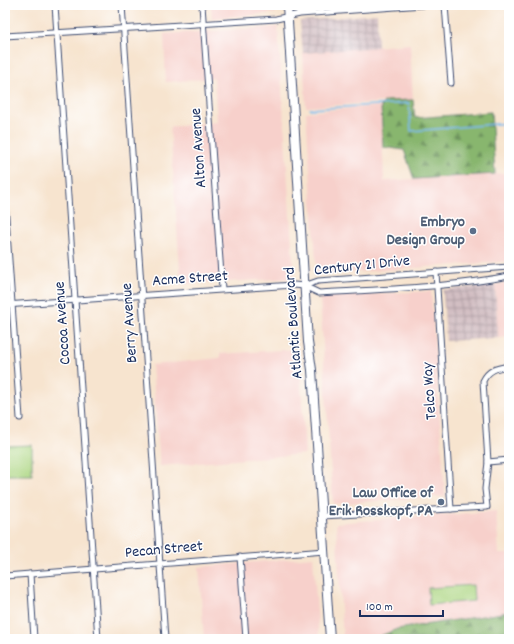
<svg xmlns="http://www.w3.org/2000/svg" width="514" height="644" viewBox="0 0 514 644" font-family="Dekko,sans-serif">
	<style>
		.built { fill: #f7d0cb }
		.industrial { fill: url(#industrial-grid) }
		.forest { fill: url(#forest-firs); stroke: #527266 }
		.pitch { fill: #abd580; stroke: #63826f }
		.lines { fill: none; stroke-linecap: round; stroke-linejoin: round }
		.stream { stroke: #7dbcf1; stroke-width: 1.5 }
		.minor-casing { stroke: #3c4a6f; stroke-width: 7 }
		.primary-casing { stroke: #3c4a6f; stroke-width: 10 }
		.minor { stroke: #fff; stroke-width: 5 }
		.primary { stroke: #fff; stroke-width: 8 }
		.service-dot { fill: #5c6f8a; stroke: #fff; stroke-width: 1.5 }
		.labels { text-anchor: middle; dominant-baseline: central; stroke-width: 3; stroke-linejoin: round; paint-order: stroke }
		.street-label { font-size: 16px; fill: #1b2f5e; stroke: #fff }
		.service-label { font-size: 16px; font-weight: bold; fill: #4e5e75; stroke: #fff; text-anchor: end }
	</style>
	<defs>
		<pattern id="industrial-grid" width="8" height="8" patternUnits="userSpaceOnUse"><rect width="8" height="8" fill="#d2bec2"/><path d="M0 4h8M4 0v8" fill="none" stroke="#aa9ba1"/></pattern>
		<pattern id="forest-firs" width="22" height="20" patternUnits="userSpaceOnUse"><rect width="22" height="20" fill="#88b66e"/><path d="M5 1l3.5 6h-7zM16 11l3.5 6h-7z" fill="#6e945e"/></pattern>
	</defs>
	<rect width="100%" height="100%" fill="#fff"/>
	<filter id="ink" filterUnits="userSpaceOnUse"><feTurbulence type="fractalNoise" baseFrequency=".025" numOctaves="2"/><feDisplacementMap in="SourceGraphic" scale="8" xChannelSelector="R" yChannelSelector="G"/><feConvolveMatrix kernelMatrix="1 2 1 2 8 2 1 2 1" color-interpolation-filters="sRGB"/></filter>
	<filter id="wash" filterUnits="userSpaceOnUse"><feTurbulence type="fractalNoise" baseFrequency=".012" numOctaves="4" result="noise"/><feDisplacementMap in="SourceGraphic" scale="16" xChannelSelector="R" yChannelSelector="G"/><feGaussianBlur stdDeviation="0.9" result="paint"/><feColorMatrix in="noise" values="0 0 0 0 0 0 0 0 0 0 0 0 0 0 0 0 0 1.4 0 .05"/><feComposite in="paint" operator="in"/></filter>
	<g filter="url(#wash)">
		<rect width="100%" height="100%" fill="#f7e4cf"/>
		<g class="built">
			<polygon points="211,5 276,5 276,13 212,18"/>
			<polygon points="278,27 294,278 181,284 170,127 217,122 214,78 166,82 164,34"/>
			<polygon points="410,44 413,100 306,107 303,53"/>
			<polygon points="381,106 384,181 509,173 509,261 317,275 306,112"/>
			<polygon points="509,282 509,337 498,338 495,285"/>
			<polygon points="431,291 445,496 333,504 320,297"/>
			<polygon points="299,349 305,454 160,466 152,365 220,358 220,354"/>
			<polygon points="496,511 499,554 509,554 509,612 397,629 380,636 365,639 343,639 336,523"/>
			<polygon points="313,557 319,639 204,639 199,567"/>
			<polygon points="509,630 509,639 469,639"/>
		</g>
		<g class="industrial">
			<polygon points="377,14 378,47 303,53 300,21"/>
			<polygon points="495,285 498,338 446,341 443,290"/>
		</g>
		<g class="forest">
			<polygon points="413,100 415,118 491,112 495,174 414,179 404,150 383,147 381,106 385,101"/>
			<polygon points="509,612 509,630 469,639 379,639 380,636 397,629"/>
		</g>
		<g class="pitch">
			<polygon points="32,445 32,475 5,475 5,446"/>
			<polygon points="473,585 474,601 429,605 428,588"/>
		</g>
		<g class="lines">
			<polyline class="stream" points="310,109 409,103 411,131 509,123"/>
		</g>
	</g>
	<g filter="url(#ink)">
		<g class="lines">
			<defs>
				<g id="minor">
					<polyline points="55,5 98,639"/>
					<polyline points="122,5 165,639"/>
					<polyline points="202,5 222,289"/>
					<polyline points="445,5 451,83"/>
					<polyline points="5,36 276,19 300,14 423,5"/>
					<polyline points="5,203 20,418"/>
					<polyline points="436,272 451,509"/>
					<polyline points="304,286 318,281 509,267"/>
					<path d="M5 305 294 285 304 286 319 293C382 289 447 288 509 276"/>
					<polyline points="488,462 509,460"/>
					<path d="M322 516 487 507 485 489 488 462 483 381C489 369 497 368 509 366"/>
					<polyline points="240,557 246,639"/>
					<polyline points="30,574 34,639"/>
					<polyline points="5,576 325,551"/>
				</g>
				<polyline id="primary" points="287,5 308,342 312,370 330,639"/>
			</defs>
			<use href="#minor" class="minor-casing"/>
			<use href="#primary" class="primary-casing"/>
			<use href="#minor" class="minor"/>
			<use href="#primary" class="primary"/>
		</g>
	</g>
	<g class="service-dot">
		<circle cx="473" cy="231" r="4"/>
		<circle cx="441" cy="502" r="4"/>
	</g>
	<g class="labels">
		<g class="street-label">
			<text transform="translate(199 148) rotate(-94)">Alton Avenue</text>
			<text transform="translate(362 266) rotate(-6)">Century 21 Drive</text>
			<text transform="translate(190 279) rotate(-4)">Acme Street</text>
			<text transform="translate(63 323) rotate(-94)">Cocoa Avenue</text>
			<text transform="translate(130 323) rotate(-94)">Berry Avenue</text>
			<text transform="translate(294 323) rotate(-94)">Atlantic Boulevard</text>
			<text transform="translate(430 391) rotate(-94)">Telco Way</text>
			<text transform="translate(164 550) rotate(-5)">Pecan Street</text>
		</g>
		<g class="service-label">
			<text x="465" y="222">Embryo<tspan x="465" dy="18">Design Group</tspan></text>
			<text x="433" y="493">Law Office of<tspan x="433" dy="18">Erik Rosskopf, PA</tspan></text>
		</g>
	</g>
	<rect width="514" height="644" fill="none" stroke="#fff" stroke-width="20"/>
	<path d="M360 610v6h83v-6" fill="none" stroke="#1b2f5e" stroke-width="2"/>
	<text x="366" y="610" font-size="12" fill="#1b2f5e" stroke="#ffffff" stroke-width="3" paint-order="stroke">100 m</text>
</svg>
